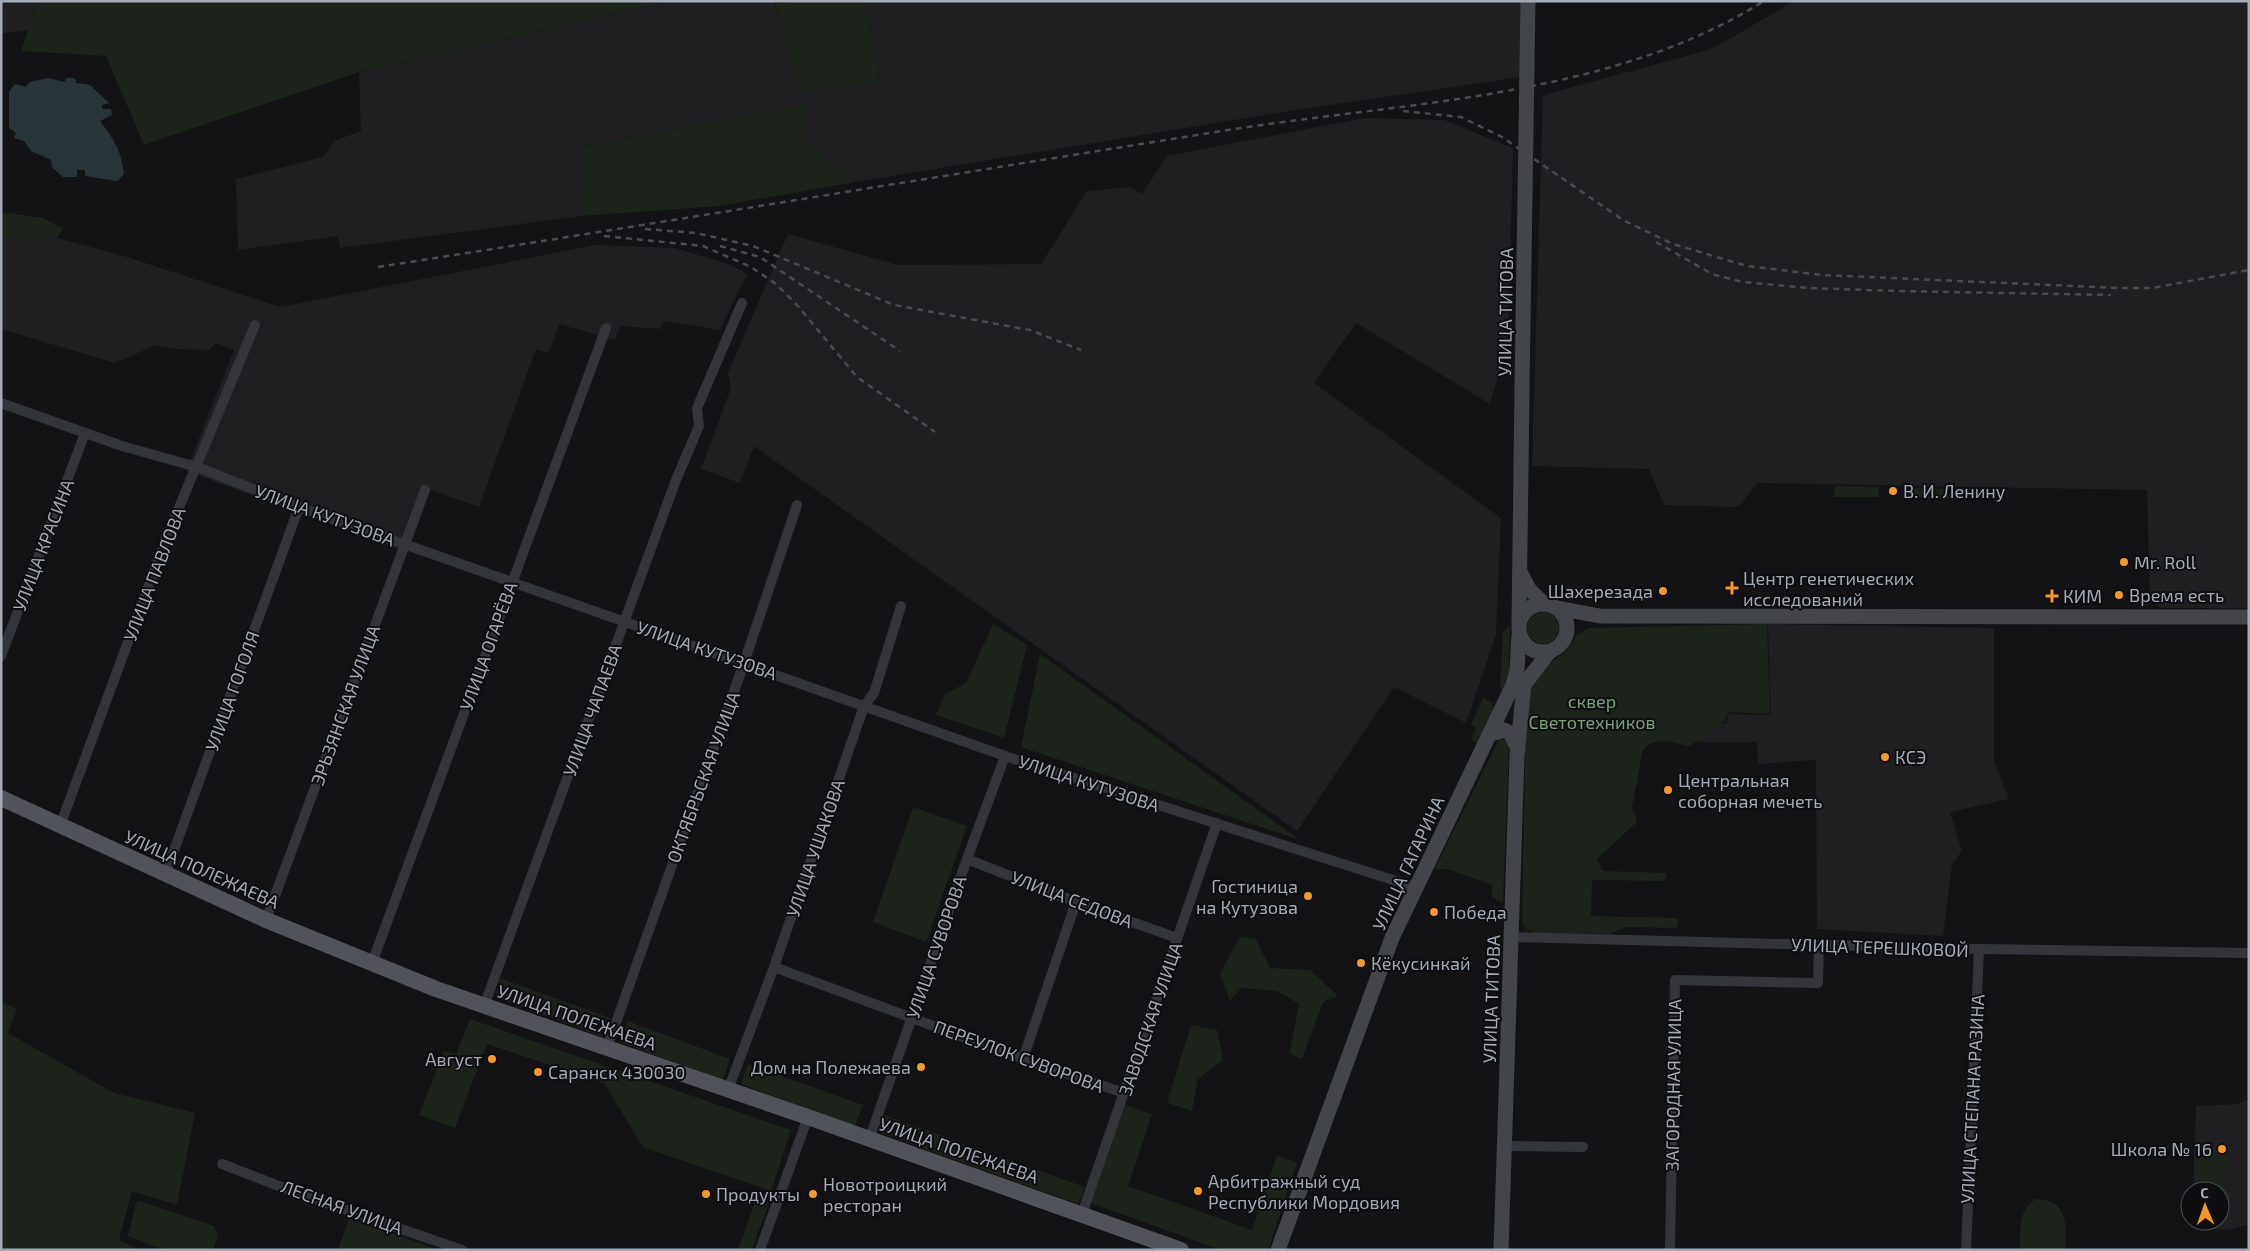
<svg xmlns="http://www.w3.org/2000/svg" width="2250" height="1251" viewBox="0 0 2250 1251" font-family="'Exo 2',sans-serif">
	<style>
		.built { fill: #1f1f22 }
		.green { fill: #1b231b }
		.water { fill: #293439 }
		.lines { fill: none; stroke-linecap: round; stroke-linejoin: round }
		.street { stroke: #34353a; stroke-width: 10 }
		.secondary { stroke: #42454a; stroke-width: 15 }
		.primary { stroke: #505359; stroke-width: 16 }
		.rail { stroke: #474a4f; stroke-width: 2.5; stroke-dasharray: 6 5; stroke-linecap: butt }
		.secondary-bridge { stroke: #42454a; stroke-width: 15 }
		.poi-dot { fill: #f89827; stroke: #0e0e10; stroke-width: 2 }
		.labels { text-anchor: middle; dominant-baseline: central; stroke-width: 4; stroke-linejoin: round; paint-order: stroke }
		.street-label { font-size: 18px; fill: #a4abb6; stroke: #0e0e10 }
		.poi-label { font-size: 18px; fill: #a4abb6; stroke: #0e0e10; text-anchor: start }
		.park-label { font-size: 18px; fill: #7ca27a; stroke: #0e0e10 }
	</style>
	<rect width="100%" height="100%" fill="#131315"/>
	<g class="built">
		<polygon points="1,1 38,1 28,30 1,34"/>
		<polygon points="671,1 774,1 801,92 880,81 866,1 1523,1 1521,77 1289,111 855,182 804,139 805,105 584,146 582,216 340,248 338,236 238,250 236,179 323,157 334,141 361,131 359,72"/>
		<polygon points="1794,1 2249,1 2249,608 2161,608 2150,600 2147,490 1758,483 1738,507 1664,505 1649,469 1532,466 1543,95 1712,49"/>
		<polygon points="1364,118 1444,120 1513,148 1508,343 1490,404 1356,323 1314,383 1501,518 1496,634 1466,723 1394,687 1297,831 754,446 740,483 701,469 731,388 728,373 788,234 898,265 1041,264 1087,191 1129,187 1142,194 1167,156"/>
		<polygon points="26,235 57,238 124,256 280,307 595,245 675,248 731,265 747,274 720,330 664,321 660,329 620,326 615,340 559,324 549,353 536,349 479,507 429,489 407,552 186,471 234,350 216,343 209,350 176,349 156,345 115,363 1,329 1,236"/>
		<polygon points="1768,624 1994,628 1994,762 2009,799 1950,812 1962,851 1952,864 1943,936 1817,929 1816,760 1758,764 1757,742 1698,742 1699,728 1726,723 1729,714 1771,715"/>
		<polygon points="2249,1099 2249,1224 2229,1230 2191,1227 2192,1221 2220,1221 2220,1191 2193,1191 2196,1106 2238,1104"/>
	</g>
	<g class="green">
		<polygon points="38,1 671,1 359,72 144,145 106,56 21,51"/>
		<polygon points="795,1 866,1 880,82 801,92 775,4"/>
		<polygon points="805,105 804,139 855,182 719,206 582,216 584,146"/>
		<polygon points="1,212 43,218 63,229 57,238 1,236"/>
		<polygon points="1835,486 1879,487 1878,497 1834,497"/>
		<polygon points="1907,488 1952,489 1951,499 1907,498"/>
		<circle cx="1543" cy="628" r="16"/>
		<polygon points="993,624 1027,645 1004,738 936,715 945,694 966,683"/>
		<path d="M1767 624 1770 714 1728 712 1725 721 1690 746C1672 743 1656 735 1643 750L1632 807 1637 822 1597 859 1603 871 1667 873 1665 881 1592 880 1591 916 1677 918 1679 923 1676 928 1626 927 1610 934 1534 933 1526 929 1522 922 1526 711 1533 683 1543 669 1565 652 1578 634 1588 628Z"/>
		<polygon points="1510,626 1509,678 1504,692 1500,689 1503,632"/>
		<polygon points="1040,654 1300,840 1021,747"/>
		<polygon points="1483,698 1490,701 1495,708 1478,744 1471,739 1476,728 1471,725"/>
		<polygon points="1503,736 1509,741 1503,902 1492,898 1492,885 1448,869 1435,869 1500,737"/>
		<polygon points="913,807 967,826 926,942 873,922"/>
		<polygon points="1240,937 1256,939 1270,968 1310,970 1338,996 1323,1002 1302,1059 1289,1054 1299,1004 1277,991 1241,988 1230,1001 1220,973"/>
		<polygon points="500,978 610,1018 602,1037 495,997"/>
		<polygon points="1,1002 17,1009 8,1033 114,1093 195,1113 177,1205 132,1191 119,1240 139,1250 1,1250"/>
		<polygon points="470,1019 791,1130 771,1191 643,1147 604,1083 487,1044 455,1128 419,1115 444,1051 456,1054"/>
		<polygon points="628,1021 730,1059 723,1080 619,1042"/>
		<polygon points="1191,1025 1217,1030 1223,1060 1198,1079 1192,1111 1167,1103"/>
		<polygon points="748,1064 863,1105 855,1126 741,1084"/>
		<polygon points="1125,1105 1152,1114 1128,1186 1252,1230 1277,1155 1297,1163 1268,1250 1221,1250 1091,1203"/>
		<polygon points="884,1115 1085,1187 1078,1204 878,1132"/>
		<polygon points="2198,1150 2227,1151 2225,1214 2220,1214 2220,1191 2196,1191"/>
		<polygon points="756,1199 769,1203 752,1250 738,1250"/>
		<path d="M2036 1199C2068 1199 2067 1226 2065 1250H2020C2021 1230 2017 1210 2036 1199Z"/>
		<polygon points="140,1201 214,1226 218,1235 213,1250 164,1250 128,1236 136,1203"/>
		<polygon points="349,1218 439,1250 338,1250"/>
	</g>
	<path class="water" d="M48 78 65 82 66 78H75L76 83 90 85 109 103 102 105V109H111L112 115 100 121C113 138 122 152 124 174L117 181 85 176V170H77V177H63L52 167 51 160 31 151 24 141 14 138 16 133 9 128V91L15 84 26 87 30 82Z"/>
	<g class="lines">
		<g class="street">
			<polyline points="1,403 122,446 197,467 299,507 1005,756 1415,887"/>
			<polyline points="1,656 85,433"/>
			<polyline points="60,826 166,539 255,325"/>
			<polyline points="967,859 1076,902 1177,938"/>
			<polyline points="165,875 299,507"/>
			<polyline points="266,920 425,490"/>
			<polyline points="1511,937 1979,949 2249,953"/>
			<polyline points="372,963 606,328"/>
			<polyline points="774,967 1023,1059 1124,1093"/>
			<polyline points="484,1006 676,480 699,426 697,408 742,303"/>
			<polyline points="607,1048 744,663 797,505"/>
			<polyline points="1023,1059 1076,902"/>
			<polyline points="728,1090 774,967 864,706 874,693 901,606"/>
			<polyline points="869,1140 967,859 1005,756"/>
			<polyline points="1505,1146 1583,1147"/>
			<polyline points="222,1164 294,1192 462,1250"/>
			<polyline points="1082,1214 1217,823"/>
			<polyline points="760,1250 808,1117"/>
			<polyline points="1670,1250 1675,980 1818,983 1819,945"/>
			<polyline points="1966,1250 1979,949"/>
		</g>
		<g class="secondary">
			<polyline points="1520,572 1529,589 1544,604"/>
			<circle cx="1543" cy="628" r="24"/>
			<polyline points="1557,608 1600,616 2249,617"/>
			<polyline points="1519,623 1522,389"/>
			<polyline points="1489,735 1504,730 1510,733 1518,749"/>
			<polyline points="1278,1250 1392,938 1513,685 1517,670 1519,635"/>
			<polyline points="1501,1250 1517,755 1524,685 1549,652"/>
		</g>
		<polyline class="primary" points="1,798 266,920 436,989 808,1117 1181,1250"/>
		<g class="rail">
			<polyline points="1403,111 1461,117 1502,137 1623,220 1673,244 1747,266 1822,275 2119,288 2152,288 2249,270"/>
			<polyline points="645,229 696,233 753,246 894,305 1030,330 1081,350"/>
			<polyline points="604,236 703,246 751,267 776,284 797,305 857,377 935,432"/>
			<polyline points="1656,242 1712,274 1742,282 1809,288 1898,291 2111,295"/>
			<polyline points="720,246 760,257 900,351"/>
			<path d="M378 267C660 223 941 176 1222 131 1400 102 1608 99 1764 1"/>
		</g>
		<polyline class="secondary-bridge" points="1522,389 1528,1"/>
	</g>
	<g class="poi-dot">
		<circle cx="1893" cy="491" r="5"/>
		<circle cx="2124" cy="562" r="5"/>
		<path d="M1729.5 580.5h5v5h5v5h-5v5h-5v-5h-5v-5h5z"/>
		<circle cx="1663" cy="591" r="5"/>
		<circle cx="2119" cy="595" r="5"/>
		<path d="M2049.5 588.5h5v5h5v5h-5v5h-5v-5h-5v-5h5z"/>
		<circle cx="1885" cy="757" r="5"/>
		<circle cx="1668" cy="790" r="5"/>
		<circle cx="1308" cy="896" r="5"/>
		<circle cx="1434" cy="912" r="5"/>
		<circle cx="1361" cy="963" r="5"/>
		<circle cx="492" cy="1059" r="5"/>
		<circle cx="921" cy="1067" r="5"/>
		<circle cx="538" cy="1072" r="5"/>
		<circle cx="2222" cy="1149" r="5"/>
		<circle cx="1198" cy="1191" r="5"/>
		<circle cx="706" cy="1194" r="5"/>
		<circle cx="813" cy="1194" r="5"/>
	</g>
	<g class="labels">
		<g class="street-label">
			<text transform="translate(1505 312) rotate(-89)">УЛИЦА ТИТОВА</text>
			<text transform="translate(325 515) rotate(20)">УЛИЦА КУТУЗОВА</text>
			<text transform="translate(43 545) rotate(-69)">УЛИЦА КРАСИНА</text>
			<text transform="translate(154 574) rotate(-69)">УЛИЦА ПАВЛОВА</text>
			<text transform="translate(488 646) rotate(-70)">УЛИЦА ОГАРЁВА</text>
			<text transform="translate(707 650) rotate(19)">УЛИЦА КУТУЗОВА</text>
			<text transform="translate(232 691) rotate(-70)">УЛИЦА ГОГОЛЯ</text>
			<text transform="translate(345 705) rotate(-70)">ЭРЬЗЯНСКАЯ УЛИЦА</text>
			<text transform="translate(592 710) rotate(-70)">УЛИЦА ЧАПАЕВА</text>
			<text transform="translate(703 777) rotate(-70)">ОКТЯБРЬСКАЯ УЛИЦА</text>
			<text transform="translate(1089 783) rotate(18)">УЛИЦА КУТУЗОВА</text>
			<text transform="translate(815 848) rotate(-71)">УЛИЦА УШАКОВА</text>
			<text transform="translate(1408 863) rotate(-65)">УЛИЦА ГАГАРИНА</text>
			<text transform="translate(202 869) rotate(24)">УЛИЦА ПОЛЕЖАЕВА</text>
			<text transform="translate(1072 899) rotate(21)">УЛИЦА СЕДОВА</text>
			<text transform="translate(936 947) rotate(-71)">УЛИЦА СУВОРОВА</text>
			<text transform="translate(1880 947) rotate(2)">УЛИЦА ТЕРЕШКОВОЙ</text>
			<text transform="translate(1491 999) rotate(-88)">УЛИЦА ТИТОВА</text>
			<text transform="translate(577 1017) rotate(19)">УЛИЦА ПОЛЕЖАЕВА</text>
			<text transform="translate(1150 1019) rotate(-71)">ЗАВОДСКАЯ УЛИЦА</text>
			<text transform="translate(1019 1056) rotate(20)">ПЕРЕУЛОК СУВОРОВА</text>
			<text transform="translate(1673 1085) rotate(-89)">ЗАГОРОДНАЯ УЛИЦА</text>
			<text transform="translate(1972 1099) rotate(-87)">УЛИЦА СТЕПАНА РАЗИНА</text>
			<text transform="translate(959 1150) rotate(19)">УЛИЦА ПОЛЕЖАЕВА</text>
			<text transform="translate(342 1207) rotate(20)">ЛЕСНАЯ УЛИЦА</text>
		</g>
		<g class="poi-label">
			<text x="1903" y="491">В. И. Ленину</text>
			<text x="2134" y="562">Mr. Roll</text>
			<text x="1743" y="578">Центр генетических<tspan x="1743" dy="21">исследований</tspan></text>
			<text x="1653" y="591" text-anchor="end">Шахерезада</text>
			<text x="2129" y="595">Время есть</text>
			<text x="2063" y="596">КИМ</text>
			<text x="1895" y="757">КСЭ</text>
			<text x="1678" y="780">Центральная<tspan x="1678" dy="21">соборная мечеть</tspan></text>
			<text x="1298" y="886" text-anchor="end">Гостиница<tspan x="1298" dy="21">на Кутузова</tspan></text>
			<text x="1444" y="912">Победа</text>
			<text x="1371" y="963">Кёкусинкай</text>
			<text x="482" y="1059" text-anchor="end">Август</text>
			<text x="911" y="1067" text-anchor="end">Дом на Полежаева</text>
			<text x="548" y="1072">Саранск 430030</text>
			<text x="2212" y="1149" text-anchor="end">Школа № 16</text>
			<text x="1208" y="1181">Арбитражный суд<tspan x="1208" dy="21">Республики Мордовия</tspan></text>
			<text x="823" y="1184">Новотроицкий<tspan x="823" dy="21">ресторан</tspan></text>
			<text x="716" y="1194">Продукты</text>
		</g>
		<g class="park-label">
			<text x="1592" y="701">сквер<tspan x="1592" dy="21">Светотехников</tspan></text>
		</g>
	</g>
	<rect width="2250" height="1251" fill="none" stroke="#a4abb6" stroke-width="5"/>
	<g transform="translate(2205 1206) rotate(358)"><circle r="24" fill="#0e0e10" stroke="#4a4d52"/>
	<path d="M0-4L9 19L0 12L-9 19Z" fill="#f89827"/>
	<text y="-8" font-size="14" font-weight="bold" text-anchor="middle" fill="#a4abb6">С</text>
	</g>
</svg>
